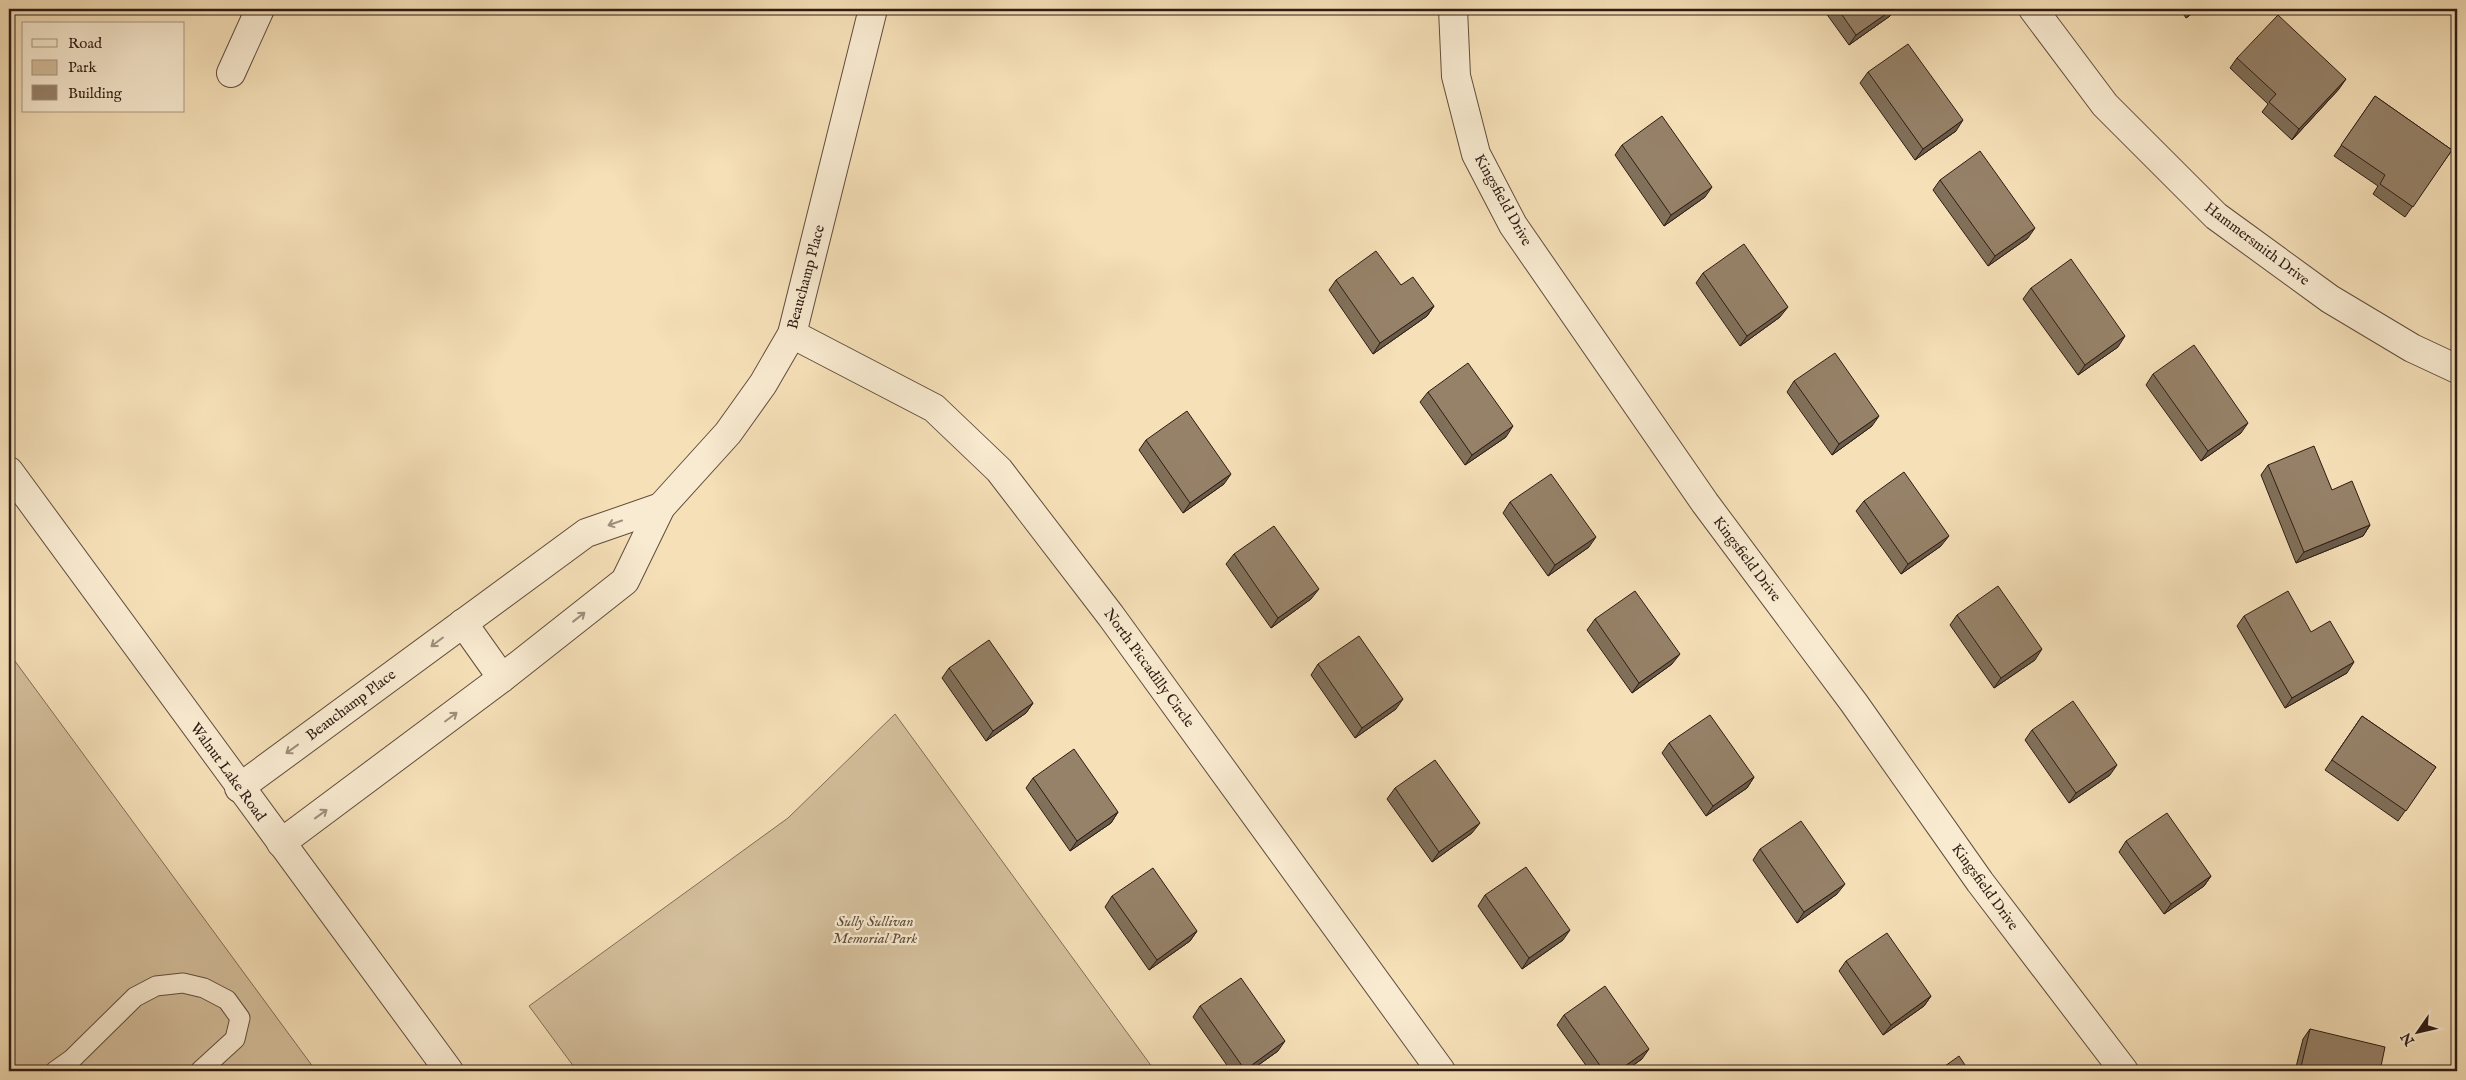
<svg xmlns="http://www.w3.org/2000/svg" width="2466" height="1080" viewBox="0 0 2466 1080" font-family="'IM FELL English',serif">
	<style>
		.green { fill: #d4bf9c; stroke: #816e58 }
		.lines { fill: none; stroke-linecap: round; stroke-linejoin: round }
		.service-casing { stroke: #604d3d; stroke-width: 21 }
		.minor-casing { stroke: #604d3d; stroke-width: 30 }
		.tertiary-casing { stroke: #604d3d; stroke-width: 30 }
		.service { stroke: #f9ebd1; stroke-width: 19 }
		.minor { stroke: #f9ebd1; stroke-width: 28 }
		.tertiary { stroke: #f9ebd1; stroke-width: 28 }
		.wall { fill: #81705a; stroke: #2e1c14 }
		.shaded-wall { fill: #695b4a; stroke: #2e1c14 }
		.building { fill: #968269; stroke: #2e1c14 }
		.oneway { stroke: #9e8e7c }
		.labels { text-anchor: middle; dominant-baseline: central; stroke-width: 4.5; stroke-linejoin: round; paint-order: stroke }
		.street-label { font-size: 15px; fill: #2e1c14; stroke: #f9ebd1 }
		.park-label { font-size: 15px; font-style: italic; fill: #604d3d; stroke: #f9ebd1 }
	</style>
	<rect width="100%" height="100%" fill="#f6e0b8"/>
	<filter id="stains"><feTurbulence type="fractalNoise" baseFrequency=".004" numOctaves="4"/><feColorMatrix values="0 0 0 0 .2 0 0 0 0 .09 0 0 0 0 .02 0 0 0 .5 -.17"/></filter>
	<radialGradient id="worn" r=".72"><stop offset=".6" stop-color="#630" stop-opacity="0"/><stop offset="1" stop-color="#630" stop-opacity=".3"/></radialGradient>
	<g class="green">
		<polygon points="9,653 316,1071 9,1071"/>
		<polygon points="895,714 1155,1071 577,1071 529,1006 788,818"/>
	</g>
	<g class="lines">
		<defs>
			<polyline id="service" points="55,1071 72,1059 135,997 156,986 183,983 204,988 227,1000 240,1018 235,1039 200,1071"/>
			<g id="minor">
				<polyline points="1453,9 1456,76 1476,154 1513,225 1705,503 1854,703 1980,882 2124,1071"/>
				<polyline points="2033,9 2105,105 2216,216 2330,299 2412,348 2457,369"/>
				<polyline points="231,73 260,9"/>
				<polyline points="792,334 934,408 999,470 1111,616 1441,1071"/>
				<polyline points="463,623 502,678"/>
				<polyline points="239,788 586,533 661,507"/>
				<polyline points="281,843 502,678 625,581 661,507 728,433 763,384 792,334 873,9"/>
			</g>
			<polyline id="tertiary" points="9,471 449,1071"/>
		</defs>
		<use href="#service" class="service-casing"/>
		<use href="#minor" class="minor-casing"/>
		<use href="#tertiary" class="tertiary-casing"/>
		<use href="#service" class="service"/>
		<use href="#minor" class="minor"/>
		<use href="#tertiary" class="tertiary"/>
	</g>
	<g class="wall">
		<polygon points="1823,9 1895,9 1890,16 1849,45"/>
		<polygon points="2180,9 2198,9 2186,18"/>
		<polygon points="2237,58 2339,89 2292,140 2262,112 2268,104 2230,68"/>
		<polygon points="1868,72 1956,131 1915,160 1860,83"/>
		<polygon points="2375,96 2452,150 2405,217 2373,194 2378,186 2334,156"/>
		<polygon points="1622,145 1705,197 1664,226 1615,155"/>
		<polygon points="1940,180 2028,238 1988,266 1933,190"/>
		<polygon points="1703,273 1780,317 1740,346 1696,283"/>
		<polygon points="1336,280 1401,285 1434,306 1427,316 1373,354 1329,290"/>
		<polygon points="2031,288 2118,347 2078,375 2023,299"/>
		<polygon points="2153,374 2241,433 2201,461 2146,385"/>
		<polygon points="1794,381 1872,426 1832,455 1787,392"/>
		<polygon points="1428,392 1506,437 1465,465 1420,402"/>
		<polygon points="1146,440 1224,484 1183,513 1139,450"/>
		<polygon points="2268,465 2332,490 2370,525 2363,536 2296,563 2261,475"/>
		<polygon points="1864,501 1941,546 1901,574 1856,511"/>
		<polygon points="1510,502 1589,547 1548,576 1503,513"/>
		<polygon points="1234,554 1311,599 1271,628 1226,564"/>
		<polygon points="1957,615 2035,660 1994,688 1950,625"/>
		<polygon points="2244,616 2347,673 2285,708 2237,626"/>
		<polygon points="1595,619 1672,664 1632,693 1587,630"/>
		<polygon points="1318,664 1396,709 1355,738 1311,675"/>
		<polygon points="949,668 1033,703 1026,713 986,741 942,678"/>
		<polygon points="2362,716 2436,767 2398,821 2325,770"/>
		<polygon points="2032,730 2110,775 2069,803 2025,740"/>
		<polygon points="1669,743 1754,777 1747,788 1706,816 1662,753"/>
		<polygon points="1033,778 1118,812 1111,823 1070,851 1026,788"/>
		<polygon points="1395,788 1472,833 1432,862 1387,799"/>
		<polygon points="2126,841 2211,876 2204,886 2164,914 2119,852"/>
		<polygon points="1760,849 1837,894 1797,923 1753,860"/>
		<polygon points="1485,895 1563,940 1522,969 1478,906"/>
		<polygon points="1112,896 1197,931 1190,941 1149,970 1105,907"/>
		<polygon points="1846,961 1931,996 1924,1006 1883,1035 1839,971"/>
		<polygon points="1200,1006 1278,1051 1250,1071 1231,1071 1193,1017"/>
		<polygon points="1564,1015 1642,1059 1625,1071 1590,1071 1557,1025"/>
		<polygon points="2310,1029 2380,1071 2295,1071 2303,1039"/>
	</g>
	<g class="shaded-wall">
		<polygon points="1893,9 1895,9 1890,16 1849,45 1856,35"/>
		<polygon points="2192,9 2198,9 2186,18"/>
		<polygon points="2346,79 2339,89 2292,140 2299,129"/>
		<polygon points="1963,120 1956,131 1915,160 1923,149"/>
		<polygon points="1712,187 1705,197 1664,226 1671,215"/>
		<polygon points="2035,228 2028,238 1988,266 1995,256"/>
		<polygon points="1434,306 1427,316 1373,354 1380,343"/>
		<polygon points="1788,307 1780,317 1740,346 1747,336"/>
		<polygon points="2125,336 2118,347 2078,375 2085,365"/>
		<polygon points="1879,416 1872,426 1832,455 1839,444"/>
		<polygon points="2248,423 2241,433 2201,461 2208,451"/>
		<polygon points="1513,426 1506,437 1465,465 1472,455"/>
		<polygon points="1231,474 1224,484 1183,513 1190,503"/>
		<polygon points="2370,525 2363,536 2296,563 2304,552"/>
		<polygon points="1949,536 1941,546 1901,574 1908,564"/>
		<polygon points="1596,537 1589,547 1548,576 1555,565"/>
		<polygon points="1319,589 1311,599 1271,628 1278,618"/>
		<polygon points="2042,649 2035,660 1994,688 2001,678"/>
		<polygon points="1680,654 1672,664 1632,693 1639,683"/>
		<polygon points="2354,662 2347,673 2285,708 2292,698"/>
		<polygon points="1403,699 1396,709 1355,738 1362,728"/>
		<polygon points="1033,703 1026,713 986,741 993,731"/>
		<polygon points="2117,765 2110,775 2069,803 2076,793"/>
		<polygon points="1754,777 1747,788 1706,816 1713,806"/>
		<polygon points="1118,812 1111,823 1070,851 1077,841"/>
		<polygon points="1480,823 1472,833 1432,862 1439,852"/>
		<polygon points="2211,876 2204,886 2164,914 2171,904"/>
		<polygon points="1845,884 1837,894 1797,923 1804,912"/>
		<polygon points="1570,930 1563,940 1522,969 1529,958"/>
		<polygon points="1197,931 1190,941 1149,970 1157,960"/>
		<polygon points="1931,996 1924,1006 1883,1035 1891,1025"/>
		<polygon points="1285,1041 1278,1051 1250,1071 1244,1071 1245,1070"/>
		<polygon points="1649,1049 1642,1059 1625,1071 1618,1071"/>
	</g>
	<g class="building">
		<polygon points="1838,9 1893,9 1856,35"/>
		<polygon points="2278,15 2346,79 2299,129 2269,102 2276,94 2237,58"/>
		<polygon points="1908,44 1963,120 1923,149 1868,72"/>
		<polygon points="2375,96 2452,150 2413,207 2380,184 2385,175 2341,145"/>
		<polygon points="1662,116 1712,187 1671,215 1622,145"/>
		<polygon points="1980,151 2035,228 1995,256 1940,180"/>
		<polygon points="1744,244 1788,307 1747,336 1703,273"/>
		<polygon points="1376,251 1401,285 1413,277 1434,306 1380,343 1336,280"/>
		<polygon points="2071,259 2125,336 2085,365 2031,288"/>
		<polygon points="2194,345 2248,423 2208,451 2153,374"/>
		<polygon points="1835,353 1879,416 1839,444 1794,381"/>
		<polygon points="1468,363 1513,426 1472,455 1428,392"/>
		<polygon points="1187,411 1231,474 1190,503 1146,440"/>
		<polygon points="2314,446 2332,490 2352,481 2370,525 2304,552 2268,465"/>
		<polygon points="1904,472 1949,536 1908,564 1864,501"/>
		<polygon points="1551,474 1596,537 1555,565 1510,502"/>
		<polygon points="1274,526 1319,589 1278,618 1234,554"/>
		<polygon points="1998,586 2042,649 2001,678 1957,615"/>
		<polygon points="1635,591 1680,654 1639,683 1595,619"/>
		<polygon points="2288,591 2311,632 2330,621 2354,662 2292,698 2244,616"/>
		<polygon points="1359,636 1403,699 1362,728 1318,664"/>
		<polygon points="989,640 1033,703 993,731 949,668"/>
		<polygon points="2073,701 2117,765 2076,793 2032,730"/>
		<polygon points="1710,715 1754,777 1713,806 1669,743"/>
		<polygon points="2362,716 2436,767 2406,811 2332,760"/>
		<polygon points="1074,749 1118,812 1077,841 1033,778"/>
		<polygon points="1435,760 1480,823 1439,852 1395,788"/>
		<polygon points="2167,813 2211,876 2171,904 2126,841"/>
		<polygon points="1801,821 1845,884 1804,912 1760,849"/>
		<polygon points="1526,867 1570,930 1529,958 1485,895"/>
		<polygon points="1153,868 1197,931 1157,960 1112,896"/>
		<polygon points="1887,933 1931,996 1891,1025 1846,961"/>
		<polygon points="1241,978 1285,1041 1245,1070 1200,1006"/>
		<polygon points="1605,986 1649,1049 1618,1071 1604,1071 1564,1015"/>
		<polygon points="2310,1029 2385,1047 2380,1071 2300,1071"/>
		<polygon points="1959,1056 1969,1071 1938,1071"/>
	</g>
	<defs><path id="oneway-shaft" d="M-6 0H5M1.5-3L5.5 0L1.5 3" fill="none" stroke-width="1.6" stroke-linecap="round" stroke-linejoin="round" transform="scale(1.25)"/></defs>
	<g class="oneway">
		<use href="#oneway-shaft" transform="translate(615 523) rotate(161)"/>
		<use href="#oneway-shaft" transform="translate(579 617) rotate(-38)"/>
		<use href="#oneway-shaft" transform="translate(437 642) rotate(143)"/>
		<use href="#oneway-shaft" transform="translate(451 717) rotate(-37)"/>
		<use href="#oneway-shaft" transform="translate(292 749) rotate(144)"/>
		<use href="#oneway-shaft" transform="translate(321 814) rotate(-36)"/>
	</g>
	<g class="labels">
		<g class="street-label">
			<text transform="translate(1503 200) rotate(61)">Kingsfield Drive</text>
			<text transform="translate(2257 244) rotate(37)">Hammersmith Drive</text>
			<text transform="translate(806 277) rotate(-75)">Beauchamp Place</text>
			<text transform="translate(1747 559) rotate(53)">Kingsfield Drive</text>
			<text transform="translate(1149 668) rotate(54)">North Piccadilly Circle</text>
			<text transform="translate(351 705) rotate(-37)">Beauchamp Place</text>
			<text transform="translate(228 772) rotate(54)">Walnut Lake Road</text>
			<text transform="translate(1985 887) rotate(54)">Kingsfield Drive</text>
		</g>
		<g class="park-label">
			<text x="875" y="921">Sully Sullivan<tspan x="875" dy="17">Memorial Park</tspan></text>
		</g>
	</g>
	<rect width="2466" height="1080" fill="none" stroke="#f6e0b8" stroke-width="30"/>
	<rect x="10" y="10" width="2446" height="1060" fill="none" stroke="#2e1c14" stroke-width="2.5"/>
	<rect x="15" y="15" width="2436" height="1050" fill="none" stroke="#2e1c14"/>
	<rect x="22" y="22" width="162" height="90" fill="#f9ebd1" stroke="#a89885"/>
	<rect x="32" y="39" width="25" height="8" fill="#f9ebd1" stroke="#a89885"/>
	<text x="68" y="48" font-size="15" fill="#2e1c14">Road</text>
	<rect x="32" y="60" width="25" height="15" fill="#d4bf9c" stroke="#a89885"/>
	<text x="68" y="72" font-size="15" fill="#2e1c14">Park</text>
	<rect x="32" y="85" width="25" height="15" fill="#968269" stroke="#a89885"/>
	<text x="68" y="98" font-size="15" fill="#2e1c14">Building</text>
	<g transform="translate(2418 1032) rotate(236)" stroke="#f9ebd1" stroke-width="4" paint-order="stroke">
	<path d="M0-4L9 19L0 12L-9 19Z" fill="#2e1c14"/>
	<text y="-8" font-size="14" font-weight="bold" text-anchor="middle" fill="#2e1c14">N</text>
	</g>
	<rect width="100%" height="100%" filter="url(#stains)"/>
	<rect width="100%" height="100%" fill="url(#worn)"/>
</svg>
